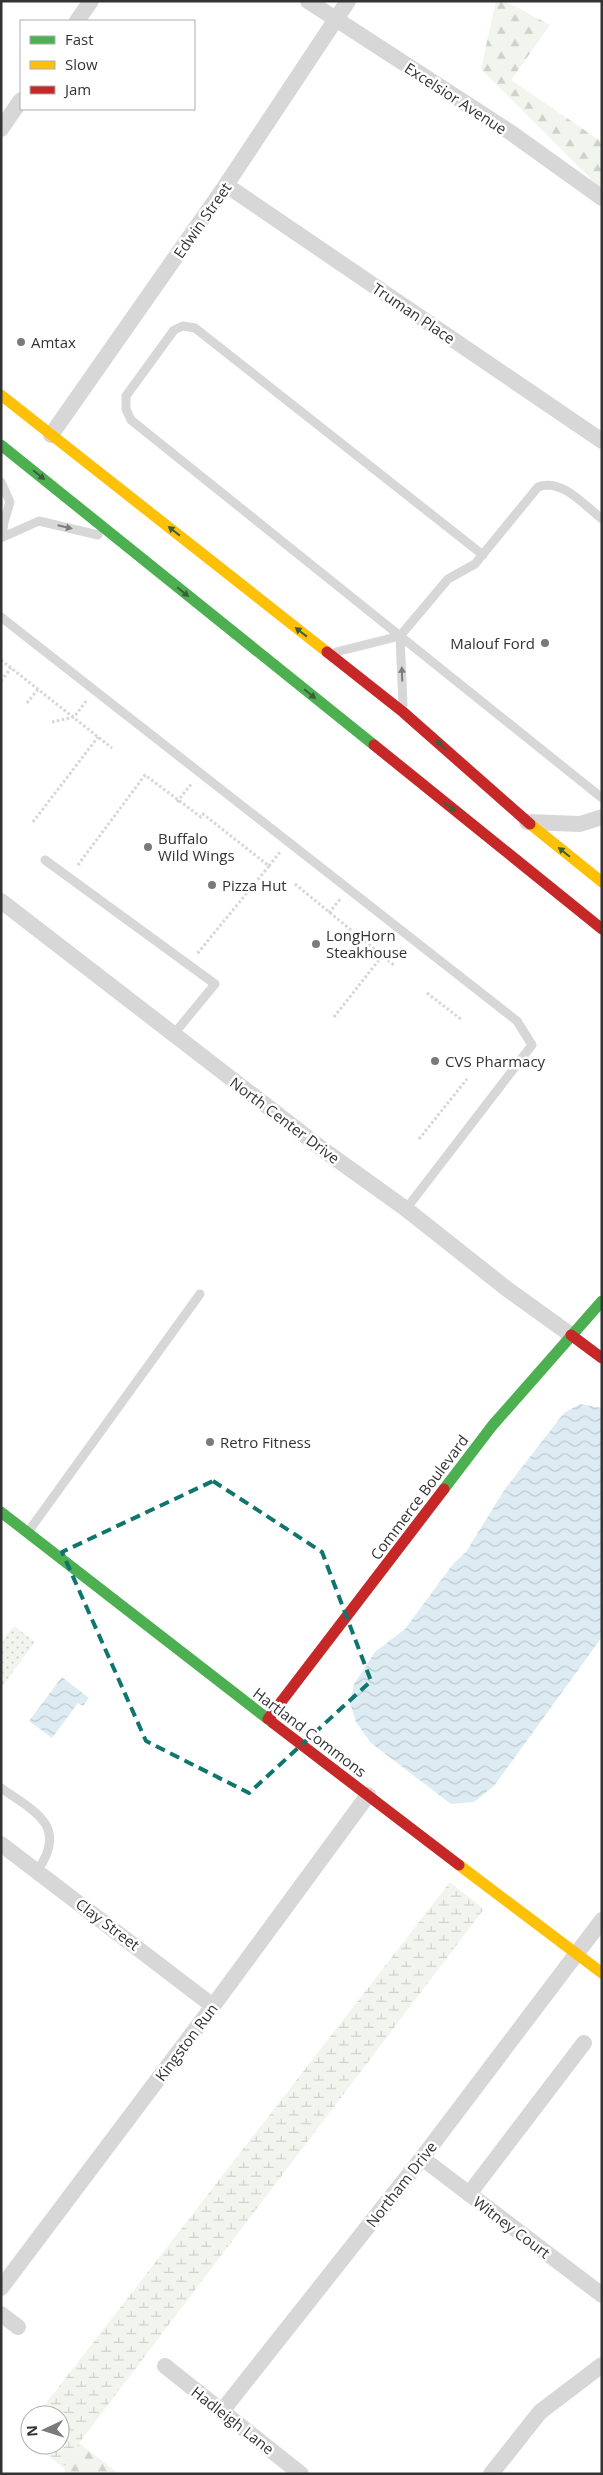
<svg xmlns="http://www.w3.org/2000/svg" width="603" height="2475" viewBox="0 0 603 2475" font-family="'Open Sans',sans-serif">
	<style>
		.forest { fill: url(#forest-firs) }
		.wetland { fill: url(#wetland-marsh) }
		.park { fill: url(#park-dots) }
		.water { fill: url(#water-waves) }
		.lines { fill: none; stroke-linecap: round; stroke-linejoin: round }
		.path { stroke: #d6d6d6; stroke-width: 3; stroke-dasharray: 2.5 2.5; stroke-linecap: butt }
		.lane { stroke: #d7d7d7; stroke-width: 9 }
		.street { stroke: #d7d7d7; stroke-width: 16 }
		.fast { stroke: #4caf50; stroke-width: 11 }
		.slow { stroke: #ffc107; stroke-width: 11 }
		.jam { stroke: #c62828; stroke-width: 11 }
		.oneway { fill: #3c5e3d }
		.oneway2 { fill: #7d7d7d }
		.marked { fill: none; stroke: #0f766e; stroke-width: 4; stroke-dasharray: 10 6; stroke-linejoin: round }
		.poi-dot { fill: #7a7a7a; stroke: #fff; stroke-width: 2 }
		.labels { text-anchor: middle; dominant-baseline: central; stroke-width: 5; stroke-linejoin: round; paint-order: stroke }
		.street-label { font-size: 15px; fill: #333; stroke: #fff }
		.poi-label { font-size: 15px; fill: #333; stroke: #fff; text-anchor: start }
	</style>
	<defs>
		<pattern id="forest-firs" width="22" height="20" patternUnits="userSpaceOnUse" patternTransform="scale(1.25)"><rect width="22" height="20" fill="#f1f5ed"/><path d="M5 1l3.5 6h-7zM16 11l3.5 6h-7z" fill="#cfd2cc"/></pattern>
		<pattern id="wetland-marsh" width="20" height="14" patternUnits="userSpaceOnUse" patternTransform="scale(1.25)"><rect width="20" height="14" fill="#f1f5ed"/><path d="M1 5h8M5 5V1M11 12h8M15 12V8" fill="none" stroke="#cfd2cc"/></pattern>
		<pattern id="park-dots" width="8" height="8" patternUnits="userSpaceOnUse" patternTransform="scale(1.25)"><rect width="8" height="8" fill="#f1f5ed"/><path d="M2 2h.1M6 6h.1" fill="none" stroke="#cfd2cc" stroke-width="1.8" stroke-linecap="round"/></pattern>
		<pattern id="water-waves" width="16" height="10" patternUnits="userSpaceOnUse" patternTransform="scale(1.25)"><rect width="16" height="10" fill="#ddebf3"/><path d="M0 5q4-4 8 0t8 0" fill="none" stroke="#becad1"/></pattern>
	</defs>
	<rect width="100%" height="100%" fill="#fff"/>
	<g class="forest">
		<polygon points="496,1 505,1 550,25 511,80 602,142 602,190 481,69"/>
		<polygon points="79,2443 119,2474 66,2474 64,2468"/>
	</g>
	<polygon class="wetland" points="450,1882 484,1909 79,2443 64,2468 34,2445 60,2445 60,2415 37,2415"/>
	<polygon class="park" points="14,1626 35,1642 1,1688 1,1643"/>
	<g class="water">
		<polygon points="580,1404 602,1408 602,1637 494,1786 474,1802 451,1804 371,1743 356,1722 350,1703 354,1684 375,1652 405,1629 453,1564 466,1552 505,1489 564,1413"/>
		<polygon points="62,1677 89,1698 83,1706 78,1703 52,1738 29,1721"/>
	</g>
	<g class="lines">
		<g class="path">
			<polyline points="1,642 2,643"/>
			<polyline points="1,660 112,748"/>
			<polyline points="1,681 11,668"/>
			<polyline points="27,703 38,689"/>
			<polyline points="52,722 74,717 87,700"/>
			<polyline points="177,802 192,783"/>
			<polyline points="33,822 98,737"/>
			<polyline points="78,865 145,775 201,817 203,814 269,866 197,954"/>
			<polyline points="269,866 280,852"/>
			<polyline points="295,884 395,966"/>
			<polyline points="329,913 340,899"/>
			<polyline points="427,993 462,1020"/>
			<polyline points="334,1017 382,956"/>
			<polyline points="419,1139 467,1079"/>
		</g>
		<g class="lane">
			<polyline points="1,482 10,502 4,522 2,537"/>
			<polyline points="1,538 39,521 98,535"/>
			<polyline points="483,555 195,328 183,326 174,330 126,396 126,409 131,420 602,798"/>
			<polyline points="1,617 517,1021 532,1045 406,1209"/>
			<polyline points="400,636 403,705"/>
			<path d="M336 652 400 636 448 579 475 564 538 487C562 478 584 505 602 519"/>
			<polyline points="45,860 215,984 173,1035"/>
			<polyline points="28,1532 200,1294"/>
			<path d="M1 1788C35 1812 69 1826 37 1871"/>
		</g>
		<g class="street">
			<polyline points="308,1 510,132 602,198"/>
			<polyline points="77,21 91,1"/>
			<polyline points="1,129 21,100"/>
			<polyline points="226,185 602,441"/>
			<polyline points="51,435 226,185 348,1"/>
			<polyline points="527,822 580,824 602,817"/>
			<polyline points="1,901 325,1151 406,1209 507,1289 571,1335"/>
			<polyline points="1,1844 213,2006"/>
			<polyline points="422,2158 602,2295"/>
			<polyline points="469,2194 584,2043"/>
			<polyline points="1,2288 213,2006 368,1795"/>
			<polyline points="1,2314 18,2327"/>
			<polyline points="165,2366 301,2474"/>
			<polyline points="222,2411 422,2158 602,1920"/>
			<polyline points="491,2474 540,2412 602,2365"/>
		</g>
		<g class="fast">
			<polyline points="1,445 374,745"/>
			<polyline points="444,1489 492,1426 602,1301"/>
			<polyline points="1,1512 273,1723"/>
		</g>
		<g class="slow">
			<polyline points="1,395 327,652"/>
			<polyline points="530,824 602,882"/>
			<polyline points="459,1865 602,1973"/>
		</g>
		<g class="jam">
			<polyline points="327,652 403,712 530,824"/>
			<polyline points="374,745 602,929"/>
			<polyline points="571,1335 602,1358"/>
			<polyline points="268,1719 444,1489"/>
			<polyline points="273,1723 459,1865"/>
		</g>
	</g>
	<defs><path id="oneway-solid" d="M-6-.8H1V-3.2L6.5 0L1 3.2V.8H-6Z" transform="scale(1.25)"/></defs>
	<g class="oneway">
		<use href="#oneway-solid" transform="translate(39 475) rotate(39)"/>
		<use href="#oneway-solid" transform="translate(174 531) rotate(-142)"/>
		<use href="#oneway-solid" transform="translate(183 592) rotate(39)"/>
		<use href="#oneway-solid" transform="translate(301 632) rotate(-142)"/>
		<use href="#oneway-solid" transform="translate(310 694) rotate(39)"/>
		<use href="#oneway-solid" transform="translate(441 745) rotate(-138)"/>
		<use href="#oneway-solid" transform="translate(450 807) rotate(39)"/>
		<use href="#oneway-solid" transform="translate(564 852) rotate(-141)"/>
	</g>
	<g class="oneway2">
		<use href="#oneway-solid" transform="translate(65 527) rotate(13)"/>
		<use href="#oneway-solid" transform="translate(402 674) rotate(-92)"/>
	</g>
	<path class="marked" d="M213 1481 322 1552 371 1681 249 1793 146 1741 62 1552Z"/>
	<g class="poi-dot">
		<circle cx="21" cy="342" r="5"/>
		<circle cx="545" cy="643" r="5"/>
		<circle cx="148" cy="847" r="5"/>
		<circle cx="212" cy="885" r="5"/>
		<circle cx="316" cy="944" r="5"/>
		<circle cx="435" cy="1061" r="5"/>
		<circle cx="210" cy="1442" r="5"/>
	</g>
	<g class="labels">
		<g class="street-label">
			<text transform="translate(456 98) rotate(33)">Excelsior Avenue</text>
			<text transform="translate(202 220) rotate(-55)">Edwin Street</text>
			<text transform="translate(414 313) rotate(34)">Truman Place</text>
			<text transform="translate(285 1120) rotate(37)">North Center Drive</text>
			<text transform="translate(419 1497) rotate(-53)">Commerce Boulevard</text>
			<text transform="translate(310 1732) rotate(37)">Hartland Commons</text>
			<text transform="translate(108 1924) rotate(37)">Clay Street</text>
			<text transform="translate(186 2042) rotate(-53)">Kingston Run</text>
			<text transform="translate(401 2184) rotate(-52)">Northam Drive</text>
			<text transform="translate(512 2227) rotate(37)">Witney Court</text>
			<text transform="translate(233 2420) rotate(38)">Hadleigh Lane</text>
		</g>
		<g class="poi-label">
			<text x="31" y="342">Amtax</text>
			<text x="535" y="643" text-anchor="end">Malouf Ford</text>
			<text x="158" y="838">Buffalo<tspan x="158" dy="17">Wild Wings</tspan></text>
			<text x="222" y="885">Pizza Hut</text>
			<text x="326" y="935">LongHorn<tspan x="326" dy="17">Steakhouse</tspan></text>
			<text x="445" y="1061">CVS Pharmacy</text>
			<text x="220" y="1442">Retro Fitness</text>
		</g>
	</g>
	<rect width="603" height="2475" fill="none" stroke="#333333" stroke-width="5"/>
	<rect x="20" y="20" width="175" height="90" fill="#ffffff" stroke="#adadad"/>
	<rect x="30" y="36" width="25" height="8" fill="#4caf50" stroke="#adadad"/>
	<text x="65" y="45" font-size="15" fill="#333333">Fast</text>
	<rect x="30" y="61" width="25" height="8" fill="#ffc107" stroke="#adadad"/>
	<text x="65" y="70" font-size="15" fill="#333333">Slow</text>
	<rect x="30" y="86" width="25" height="8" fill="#c62828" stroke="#adadad"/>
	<text x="65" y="95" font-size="15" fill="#333333">Jam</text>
	<g transform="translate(45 2430) rotate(266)"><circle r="24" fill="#ffffff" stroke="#adadad"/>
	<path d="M0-4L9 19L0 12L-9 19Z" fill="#7a7a7a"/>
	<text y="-8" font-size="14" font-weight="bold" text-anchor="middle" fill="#333333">N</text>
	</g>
</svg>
